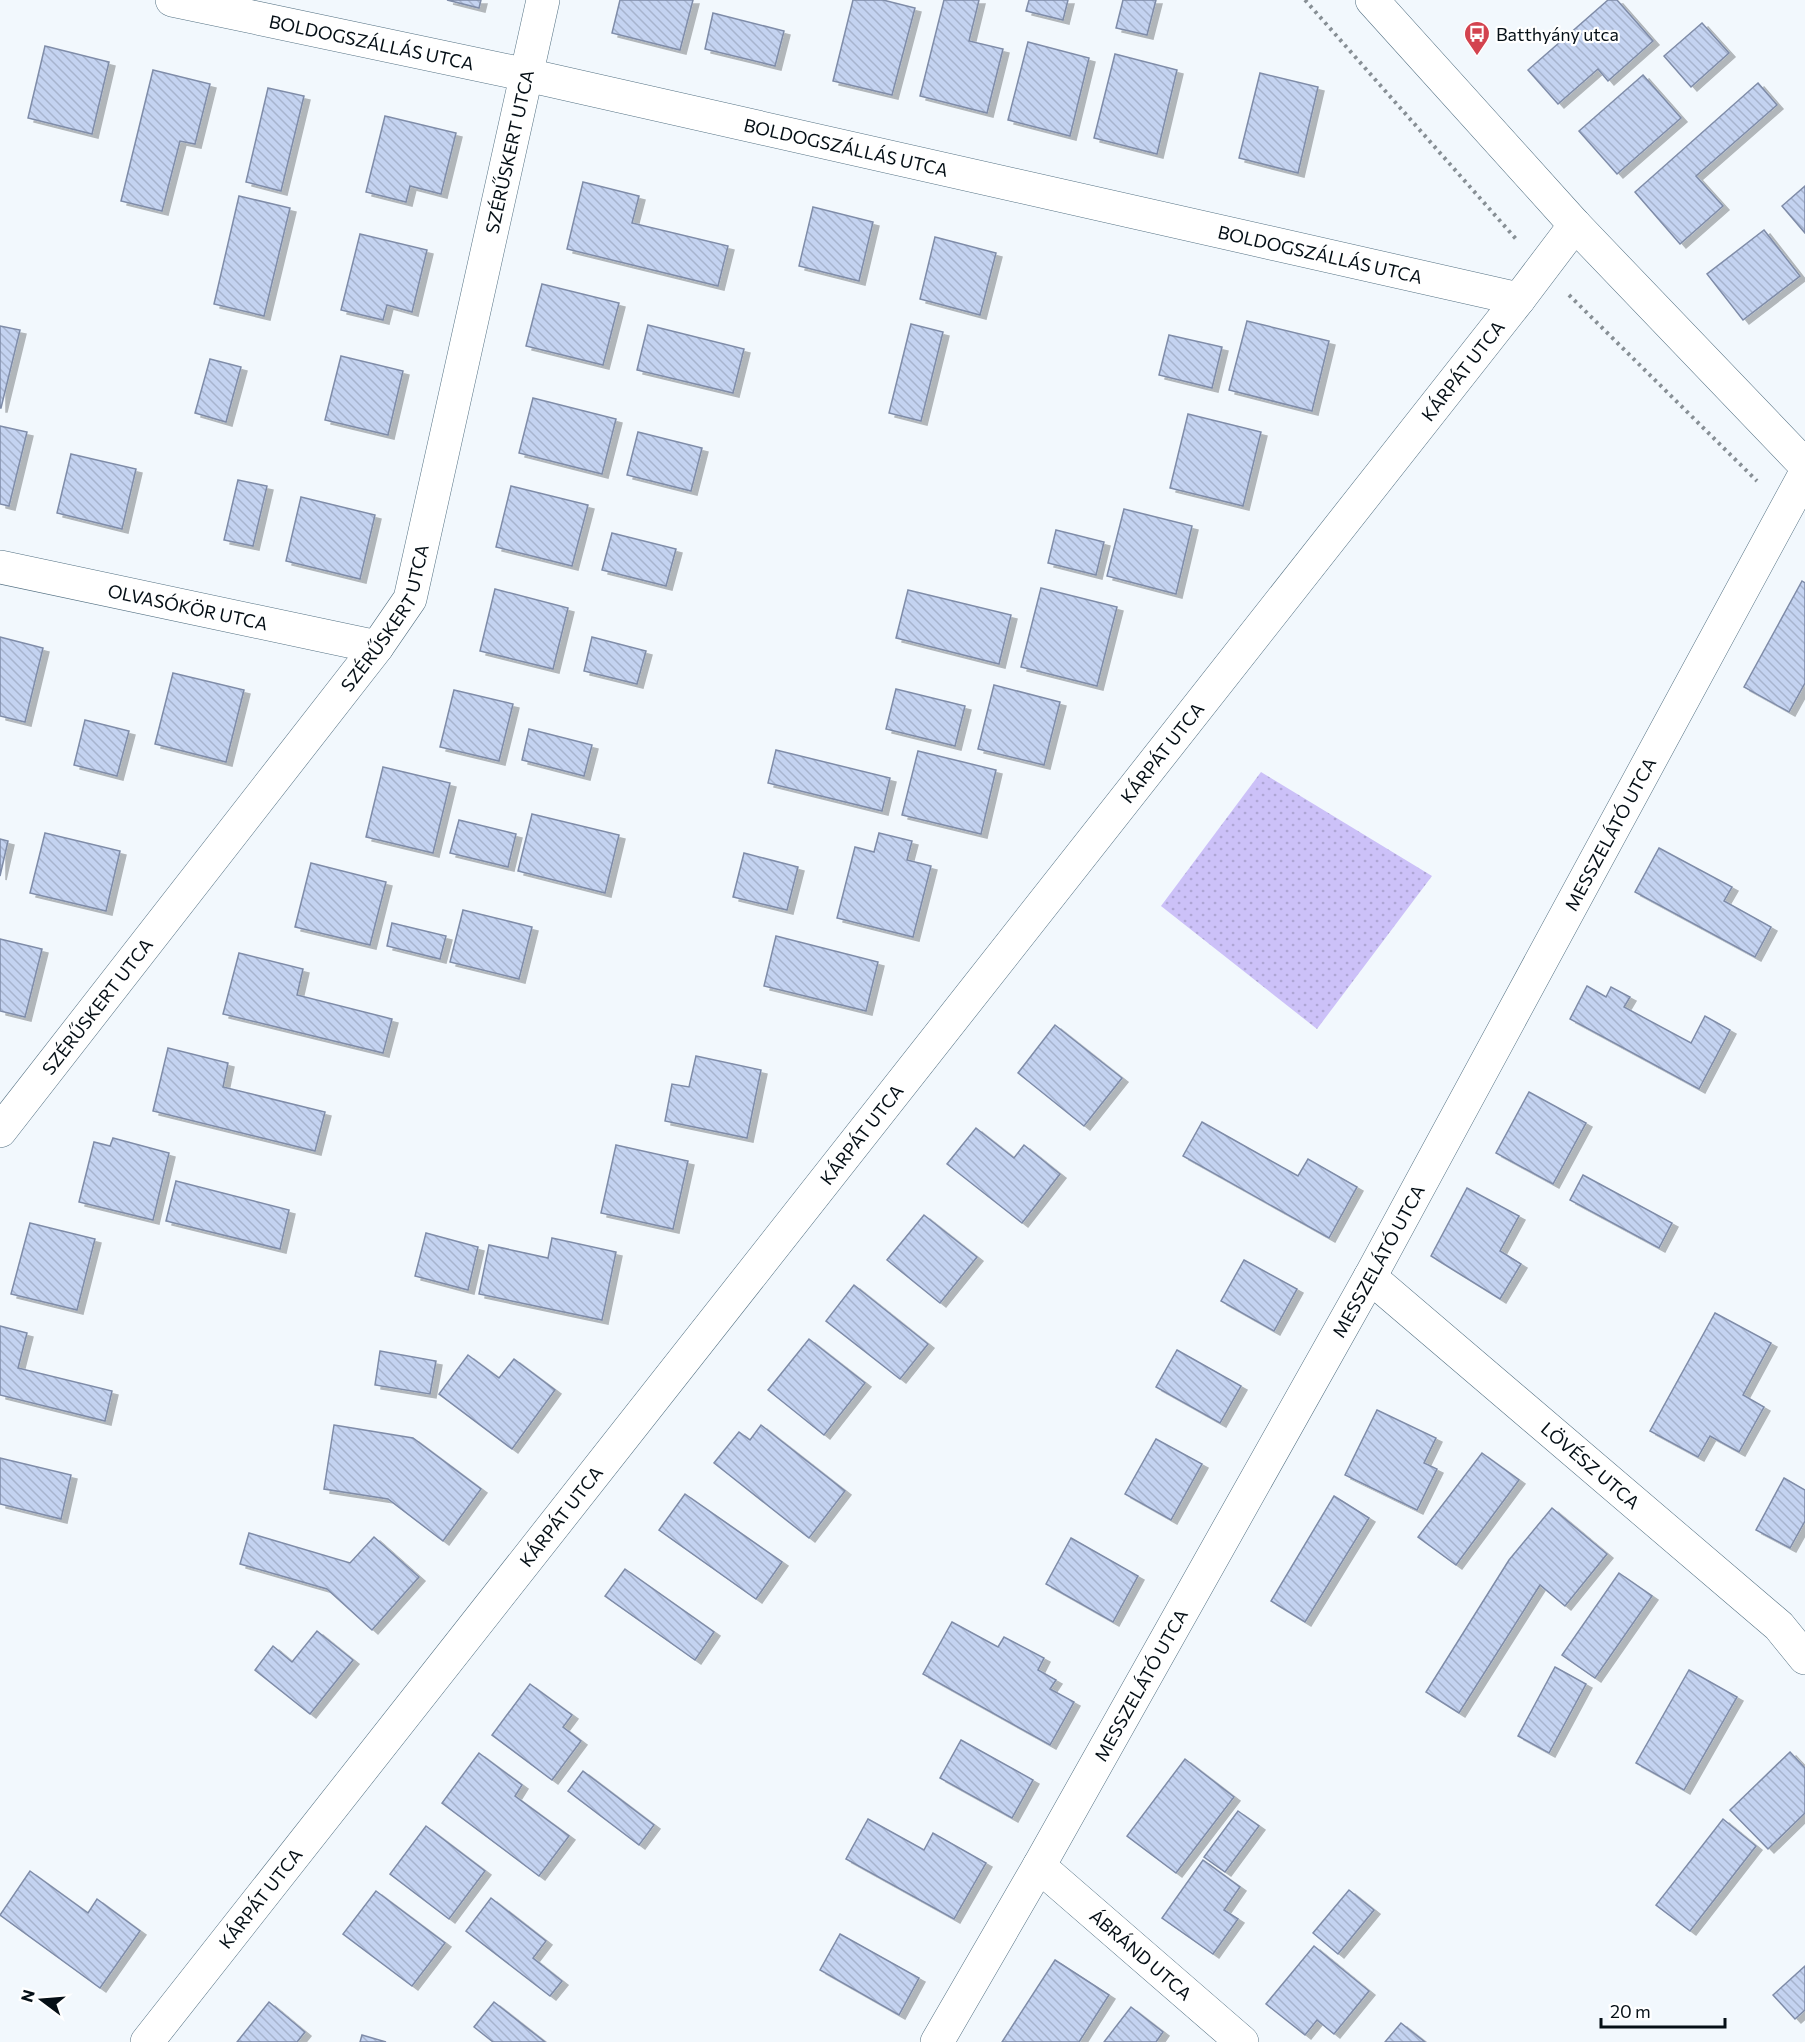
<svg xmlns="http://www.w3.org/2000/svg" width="1805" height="2042" viewBox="0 0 1805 2042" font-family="Commissioner,sans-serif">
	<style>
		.park { fill: url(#park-dots) }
		.building { fill: url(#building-back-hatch); stroke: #7f8ca8; stroke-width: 1.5; filter: url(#shadow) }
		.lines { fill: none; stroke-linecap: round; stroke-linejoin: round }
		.minor-casing { stroke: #547183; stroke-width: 34 }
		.path { stroke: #878f95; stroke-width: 4; stroke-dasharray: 3 4.5; stroke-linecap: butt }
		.minor { stroke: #fff; stroke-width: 33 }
		.labels { text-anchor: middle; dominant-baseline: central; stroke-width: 4.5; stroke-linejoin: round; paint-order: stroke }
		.poi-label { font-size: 18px; fill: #050f16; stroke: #fff; text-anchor: start }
		.street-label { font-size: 18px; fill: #050f16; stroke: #fff }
	</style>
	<defs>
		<pattern id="park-dots" width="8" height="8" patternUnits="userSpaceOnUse" patternTransform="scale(1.5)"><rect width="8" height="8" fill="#ccc1f8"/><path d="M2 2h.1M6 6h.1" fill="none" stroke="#aea5d4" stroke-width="1.8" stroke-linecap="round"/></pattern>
		<pattern id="building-back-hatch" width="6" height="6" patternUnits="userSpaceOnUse" patternTransform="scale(1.5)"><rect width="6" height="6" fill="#c4d3f1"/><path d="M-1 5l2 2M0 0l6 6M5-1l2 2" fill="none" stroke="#a7b4ce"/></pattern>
		<filter id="shadow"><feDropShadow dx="6" dy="4" stdDeviation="0" flood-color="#0004"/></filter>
	</defs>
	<rect width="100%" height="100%" fill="#f2f8fd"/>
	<polygon class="park" points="1261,772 1432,876 1317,1029 1161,906"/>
	<g class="building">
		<polygon points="447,0 481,0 479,8"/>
		<polygon points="620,0 693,0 680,50 612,33"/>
		<polygon points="853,0 883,0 915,8 892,95 833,81"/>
		<polygon points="944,0 979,0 969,41 1003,49 987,113 920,96"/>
		<polygon points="1029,0 1068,0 1063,20 1026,11"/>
		<polygon points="1123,0 1156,0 1147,35 1116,28"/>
		<polygon points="1608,0 1617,0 1653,41 1608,81 1598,69 1558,104 1528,70"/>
		<polygon points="713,13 784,31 775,66 705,49"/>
		<polygon points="1702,23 1729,53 1691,87 1664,56"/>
		<polygon points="1028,42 1089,58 1070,136 1008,120"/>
		<polygon points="45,46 109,62 92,134 28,118"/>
		<polygon points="1115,54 1177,70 1157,154 1094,138"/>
		<polygon points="153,70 210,84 195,144 180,141 162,211 121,201"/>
		<polygon points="1260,73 1318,87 1298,173 1239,158"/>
		<polygon points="1643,75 1681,118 1617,174 1579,131"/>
		<polygon points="1758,83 1777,105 1696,176 1723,206 1680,244 1635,192"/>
		<polygon points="268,88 304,96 281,191 246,182"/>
		<polygon points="385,116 456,133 441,194 410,186 406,202 366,192"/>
		<polygon points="583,182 639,196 632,223 728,246 718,286 567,249"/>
		<polygon points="1805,186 1805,233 1782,206"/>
		<polygon points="239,196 290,208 264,316 214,304"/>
		<polygon points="813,207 873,222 859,281 799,266"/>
		<polygon points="1764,230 1800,276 1743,320 1707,274"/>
		<polygon points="360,234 427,250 412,312 387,305 383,320 341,310"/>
		<polygon points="935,237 996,253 980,315 920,299"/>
		<polygon points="542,284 619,303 603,365 526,346"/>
		<polygon points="1247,321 1329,341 1312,411 1229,390"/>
		<polygon points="911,324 943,332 921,421 889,413"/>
		<polygon points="648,325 744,349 733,393 637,370"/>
		<polygon points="0,326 20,330 1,408 0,408"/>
		<polygon points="1169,335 1222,347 1212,388 1159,375"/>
		<polygon points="341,356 403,371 388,435 325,420"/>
		<polygon points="210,359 241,367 226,422 195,413"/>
		<polygon points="533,398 616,419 602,474 519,453"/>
		<polygon points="1188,414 1261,432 1243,506 1170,488"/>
		<polygon points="0,426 27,432 9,506 0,504"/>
		<polygon points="638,432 702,448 691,491 627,475"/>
		<polygon points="71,454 136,469 122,529 57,513"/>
		<polygon points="238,480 267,486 253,546 224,540"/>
		<polygon points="511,486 588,505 572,566 496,547"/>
		<polygon points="301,497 375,515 360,579 286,561"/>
		<polygon points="1124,509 1192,526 1176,594 1107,576"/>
		<polygon points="1056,530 1104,542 1096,575 1048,563"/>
		<polygon points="612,533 676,549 666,586 602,570"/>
		<polygon points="1802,581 1805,583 1805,683 1789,712 1744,687"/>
		<polygon points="1041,588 1117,607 1097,686 1021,667"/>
		<polygon points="495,589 568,608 553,669 480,651"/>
		<polygon points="908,590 1011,615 999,664 896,638"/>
		<polygon points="0,637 43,648 25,722 0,716"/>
		<polygon points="592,637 646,651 637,684 584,671"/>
		<polygon points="173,673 244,690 226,762 155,744"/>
		<polygon points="994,685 1060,702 1044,765 978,749"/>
		<polygon points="896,689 965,706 955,746 886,729"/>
		<polygon points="454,690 513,704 499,761 440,747"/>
		<polygon points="85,720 129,731 117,776 74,765"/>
		<polygon points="529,729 592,745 584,776 522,760"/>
		<polygon points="776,750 890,778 882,811 768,783"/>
		<polygon points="918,751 996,770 981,834 902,815"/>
		<polygon points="383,767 450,783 433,853 366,837"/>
		<polygon points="532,814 619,835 605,893 518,871"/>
		<polygon points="459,820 516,834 508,867 450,853"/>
		<polygon points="45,833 120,851 106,911 30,893"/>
		<polygon points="879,833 912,841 907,860 931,866 913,937 837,918 855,847 874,852"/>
		<polygon points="0,839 8,841 0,876"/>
		<polygon points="1659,848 1732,887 1724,901 1771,927 1755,957 1635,892"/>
		<polygon points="744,853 798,867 787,910 733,897"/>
		<polygon points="311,863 386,882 370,945 295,927"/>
		<polygon points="463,910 532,927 519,979 450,962"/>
		<polygon points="392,923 446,936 440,959 387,946"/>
		<polygon points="776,936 878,962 866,1011 764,986"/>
		<polygon points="0,939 42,949 25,1017 0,1011"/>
		<polygon points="239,953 303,969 297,995 392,1019 383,1053 223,1014"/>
		<polygon points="1587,986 1606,997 1611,987 1630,997 1624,1007 1691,1043 1705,1016 1730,1030 1699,1089 1570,1019"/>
		<polygon points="1055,1025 1122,1078 1084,1126 1018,1073"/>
		<polygon points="168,1048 228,1063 223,1087 325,1112 315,1151 153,1111"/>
		<polygon points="696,1056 761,1070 747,1138 665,1121 672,1084 689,1087"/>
		<polygon points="1529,1092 1586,1123 1553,1184 1496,1153"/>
		<polygon points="1202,1122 1298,1176 1308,1159 1357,1187 1329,1238 1183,1156"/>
		<polygon points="976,1128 1014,1158 1024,1145 1060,1174 1022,1223 947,1164"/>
		<polygon points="113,1138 169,1153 153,1220 79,1202 94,1142 110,1146"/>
		<polygon points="616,1145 688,1161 673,1229 601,1213"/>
		<polygon points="1583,1175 1672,1223 1659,1248 1570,1200"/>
		<polygon points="176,1181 289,1210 280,1249 166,1221"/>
		<polygon points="1467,1188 1519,1216 1500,1251 1521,1264 1500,1299 1431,1256"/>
		<polygon points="924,1215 977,1257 940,1303 887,1260"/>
		<polygon points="30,1223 95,1239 77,1310 11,1294"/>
		<polygon points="426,1233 478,1247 468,1290 415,1276"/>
		<polygon points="552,1238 616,1252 602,1320 479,1294 489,1245 548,1258"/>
		<polygon points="1244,1260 1297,1289 1274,1331 1221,1301"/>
		<polygon points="854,1285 928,1344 900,1379 826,1321"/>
		<polygon points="1715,1313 1771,1343 1743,1395 1764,1407 1739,1452 1710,1436 1698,1457 1650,1431"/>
		<polygon points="0,1326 27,1333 18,1368 112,1391 105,1421 0,1395"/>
		<polygon points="809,1339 865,1383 824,1435 768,1390"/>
		<polygon points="1177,1350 1241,1386 1220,1423 1156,1387"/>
		<polygon points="380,1351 436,1361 430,1394 375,1385"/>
		<polygon points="468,1355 499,1378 514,1359 555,1390 512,1449 439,1394"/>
		<polygon points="1377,1410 1436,1438 1424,1463 1437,1469 1417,1510 1345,1475"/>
		<polygon points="334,1425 413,1438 481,1489 443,1541 388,1499 324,1489"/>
		<polygon points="761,1425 845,1491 809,1538 714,1463 739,1432 750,1440"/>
		<polygon points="1156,1439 1202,1464 1171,1520 1125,1494"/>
		<polygon points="1482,1453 1519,1480 1456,1565 1418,1537"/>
		<polygon points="0,1458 71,1475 61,1519 0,1504"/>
		<polygon points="1784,1478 1805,1490 1805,1521 1790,1548 1756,1530"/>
		<polygon points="685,1494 782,1562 756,1599 659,1530"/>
		<polygon points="1334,1496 1369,1518 1305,1622 1271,1601"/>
		<polygon points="1552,1508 1607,1554 1565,1606 1540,1585 1459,1713 1426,1692 1509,1560"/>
		<polygon points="249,1533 350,1563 374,1537 419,1577 372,1630 327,1589 240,1564"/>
		<polygon points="1071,1538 1138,1576 1113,1622 1046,1584"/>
		<polygon points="625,1569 714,1632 695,1660 605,1596"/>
		<polygon points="1619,1573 1652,1596 1595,1678 1562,1655"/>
		<polygon points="952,1622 998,1647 1004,1637 1044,1658 1038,1670 1056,1680 1050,1689 1074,1702 1050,1745 923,1674"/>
		<polygon points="317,1631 353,1660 310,1714 255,1670 273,1646 292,1662"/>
		<polygon points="1555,1667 1586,1684 1549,1753 1518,1736"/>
		<polygon points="1689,1670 1737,1697 1684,1790 1636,1763"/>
		<polygon points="530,1684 572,1715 563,1727 581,1741 552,1780 492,1735"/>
		<polygon points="961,1740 1033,1780 1012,1818 940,1778"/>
		<polygon points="1790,1752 1805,1768 1805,1813 1768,1849 1730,1810"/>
		<polygon points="479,1753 522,1785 515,1796 569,1836 539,1876 442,1803"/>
		<polygon points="1185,1759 1234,1797 1176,1873 1127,1836"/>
		<polygon points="583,1771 654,1825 639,1845 568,1791"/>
		<polygon points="1238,1811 1259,1826 1225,1872 1204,1857"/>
		<polygon points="868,1819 924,1850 933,1833 986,1863 954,1919 846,1859"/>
		<polygon points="1723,1819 1756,1846 1690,1931 1656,1905"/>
		<polygon points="426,1826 485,1871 449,1919 390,1874"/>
		<polygon points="1203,1860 1240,1887 1224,1910 1238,1919 1213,1954 1162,1918"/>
		<polygon points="30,1871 88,1913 97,1899 140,1931 100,1988 0,1915"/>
		<polygon points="1349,1890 1374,1910 1338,1954 1313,1933"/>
		<polygon points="376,1891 445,1943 412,1986 343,1934"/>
		<polygon points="491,1898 546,1941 533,1958 562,1981 550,1996 466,1931"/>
		<polygon points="840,1934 919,1978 899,2015 820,1970"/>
		<polygon points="1314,1946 1369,1991 1334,2034 1317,2020 1305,2035 1266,2004"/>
		<polygon points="1055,1960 1109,1995 1079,2042 1002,2042"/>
		<polygon points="1805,1966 1805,2010 1795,2019 1773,1995"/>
		<polygon points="269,2002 305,2032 297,2042 237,2042"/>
		<polygon points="494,2002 545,2042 493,2042 474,2027"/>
		<polygon points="1131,2007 1163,2032 1156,2042 1104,2042"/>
		<polygon points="1401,2023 1425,2042 1385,2042"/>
		<polygon points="362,2035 386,2042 360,2042"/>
	</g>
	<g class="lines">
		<defs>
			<g id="minor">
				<path id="s1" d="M172 0 527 75 1519 299"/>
				<polyline points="1372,0 1575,225 1805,465"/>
				<path id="s2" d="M0 567 377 647"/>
				<path id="s3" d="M0 1131 377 647 410 599 543 0"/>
				<path id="s4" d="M1370 1277 1779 1626 1805 1658"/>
				<path id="s5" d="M1039 1866 1242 2042"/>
				<path id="s6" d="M147 2042 1519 299 1575 225"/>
				<path id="s7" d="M937 2042 1039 1866 1370 1277 1805 474"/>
			</g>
		</defs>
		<use href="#minor" class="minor-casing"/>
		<g class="path">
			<polyline points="1305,0 1516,239"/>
			<polyline points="1569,295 1757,481"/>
		</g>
		<use href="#minor" class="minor"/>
	</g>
	<defs>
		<symbol id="bus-pin" viewBox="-11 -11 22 30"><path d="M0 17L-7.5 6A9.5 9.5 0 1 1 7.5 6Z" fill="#d3434f" stroke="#fff"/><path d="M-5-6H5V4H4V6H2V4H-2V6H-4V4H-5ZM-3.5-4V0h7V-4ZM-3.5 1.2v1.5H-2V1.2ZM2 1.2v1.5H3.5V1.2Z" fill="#fff"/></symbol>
	</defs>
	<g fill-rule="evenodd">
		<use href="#bus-pin" x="1462" y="19" width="30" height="40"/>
	</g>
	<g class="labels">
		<g class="poi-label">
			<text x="1496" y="34">Batthyány utca</text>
		</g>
		<g class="street-label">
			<text stroke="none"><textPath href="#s1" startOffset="204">BOLDOGSZÁLLÁS UTCA</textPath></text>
			<text stroke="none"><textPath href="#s1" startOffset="690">BOLDOGSZÁLLÁS UTCA</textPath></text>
			<text stroke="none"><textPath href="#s3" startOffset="1130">SZÉRŰSKERT UTCA</textPath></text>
			<text stroke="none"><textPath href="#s1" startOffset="1176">BOLDOGSZÁLLÁS UTCA</textPath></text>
			<text stroke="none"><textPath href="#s6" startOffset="2127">KÁRPÁT UTCA</textPath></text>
			<text stroke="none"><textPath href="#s2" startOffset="192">OLVASÓKÖR UTCA</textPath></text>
			<text stroke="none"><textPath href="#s3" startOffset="644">SZÉRŰSKERT UTCA</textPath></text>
			<text stroke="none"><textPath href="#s6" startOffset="1641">KÁRPÁT UTCA</textPath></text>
			<text stroke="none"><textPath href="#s7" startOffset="1383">MESSZELÁTÓ UTCA</textPath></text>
			<text stroke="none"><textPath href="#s3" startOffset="158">SZÉRŰSKERT UTCA</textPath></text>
			<text stroke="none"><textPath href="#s6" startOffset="1155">KÁRPÁT UTCA</textPath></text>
			<text stroke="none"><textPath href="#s7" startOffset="897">MESSZELÁTÓ UTCA</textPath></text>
			<text stroke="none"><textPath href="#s4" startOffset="290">LÖVÉSZ UTCA</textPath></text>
			<text stroke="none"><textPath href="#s6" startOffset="669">KÁRPÁT UTCA</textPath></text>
			<text stroke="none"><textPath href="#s7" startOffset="411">MESSZELÁTÓ UTCA</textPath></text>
			<text stroke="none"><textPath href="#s6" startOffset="183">KÁRPÁT UTCA</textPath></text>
			<text stroke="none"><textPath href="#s5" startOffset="135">ÁBRÁND UTCA</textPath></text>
		</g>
	</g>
	<g transform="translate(42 2000) rotate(286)" stroke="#ffffff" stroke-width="4.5" paint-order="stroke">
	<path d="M0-4.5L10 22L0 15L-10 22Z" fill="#050f16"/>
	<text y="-9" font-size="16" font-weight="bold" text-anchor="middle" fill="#050f16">N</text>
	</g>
	<path d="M1601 2018v9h124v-9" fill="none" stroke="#050f16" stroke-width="3"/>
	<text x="1610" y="2018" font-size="18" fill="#050f16" stroke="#ffffff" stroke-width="4.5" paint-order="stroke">20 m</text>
</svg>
